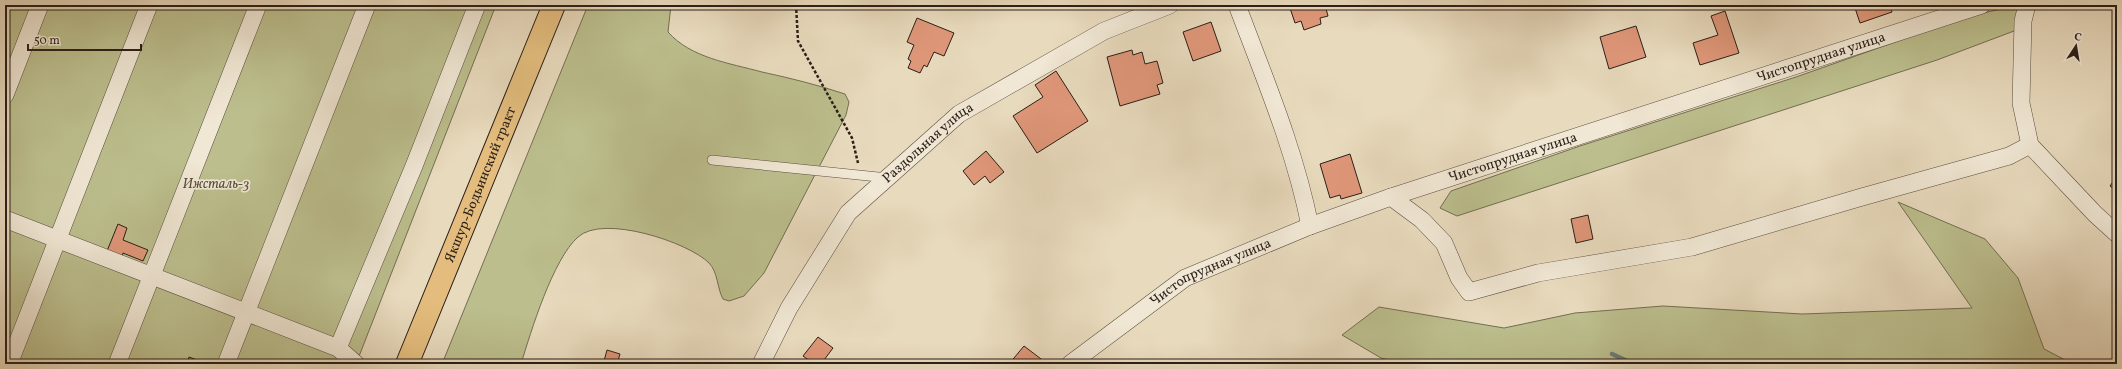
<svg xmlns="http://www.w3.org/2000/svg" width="2122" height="369" viewBox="0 0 2122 369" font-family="Vollkorn,serif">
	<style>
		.green { fill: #bcbe8d; stroke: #736e52 }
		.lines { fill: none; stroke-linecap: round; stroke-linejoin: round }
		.stream { stroke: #6c7c76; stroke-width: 4.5 }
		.building { fill: #df9779; stroke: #2a1f18 }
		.lane-casing { stroke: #5a4e41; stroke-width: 10 }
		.street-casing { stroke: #5a4e41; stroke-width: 18 }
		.primary-casing { stroke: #2a1f18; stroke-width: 24 }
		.path { stroke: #2a1f18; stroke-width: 2.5; stroke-dasharray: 3 2; stroke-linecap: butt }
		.lane { stroke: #f0e7d4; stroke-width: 9 }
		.street { stroke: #f0e7d4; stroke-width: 17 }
		.primary { stroke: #e4bd7e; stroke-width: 22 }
		.labels { text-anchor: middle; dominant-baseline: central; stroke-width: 3.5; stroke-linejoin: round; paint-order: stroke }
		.street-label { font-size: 14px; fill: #2a1f18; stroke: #f0e7d4 }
		.park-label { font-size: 14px; font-style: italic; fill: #564f3b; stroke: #f0e7d4 }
	</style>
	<rect width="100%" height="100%" fill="#e8dabd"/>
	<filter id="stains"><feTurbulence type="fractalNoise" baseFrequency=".005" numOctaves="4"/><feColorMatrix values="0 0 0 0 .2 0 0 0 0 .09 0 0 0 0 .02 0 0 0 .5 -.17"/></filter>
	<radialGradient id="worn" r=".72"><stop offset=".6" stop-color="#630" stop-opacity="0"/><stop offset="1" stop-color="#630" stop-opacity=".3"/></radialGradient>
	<g class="green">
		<polygon points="5,5 496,5 356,364 5,364"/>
		<path d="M588 5H671L668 32C691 58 729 63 762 72 790 78 818 85 845 94L849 102 846 115 764 273 744 296 729 301 723 299C717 288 718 272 709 263 688 242 603 214 578 237 553 259 531 331 521 364H442Z"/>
		<polygon points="2020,5 2030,25 1937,60 1457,216 1440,208 1451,191 1580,146 1796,77 1969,16"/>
		<polygon points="1898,202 1985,239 2018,278 2044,349 2073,364 1405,364 1381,358 1342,335 1379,307 1504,328 1575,313 1663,306 1802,314 1972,308"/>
	</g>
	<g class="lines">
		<polyline class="stream" points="1612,354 1634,364"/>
	</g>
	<g class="building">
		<polygon points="1289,5 1325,5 1328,16 1320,18 1321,24 1304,30 1301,21 1295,23"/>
		<polygon points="1854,5 1890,5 1892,12 1860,23"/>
		<polygon points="1725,11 1739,53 1700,65 1693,43 1718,35 1711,16"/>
		<polygon points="917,18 954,33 944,56 934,52 927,67 924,65 920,73 908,68 911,61 908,59 914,45 907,42"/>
		<polygon points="1211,22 1221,51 1193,61 1183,32"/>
		<polygon points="1636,26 1646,57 1609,69 1600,37"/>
		<polygon points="1132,50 1133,55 1142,52 1145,64 1157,61 1163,83 1157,85 1160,94 1120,106 1107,57"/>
		<polygon points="1056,71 1088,121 1037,153 1013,116 1043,97 1035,85"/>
		<polygon points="986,151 1004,172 990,183 985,176 974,185 963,171"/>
		<polygon points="1350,154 1362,193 1341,199 1340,195 1330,198 1320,164"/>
		<polygon points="2117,176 2117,191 2110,186"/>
		<polygon points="1588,215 1593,239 1576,243 1571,219"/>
		<polygon points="118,224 127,228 123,240 148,250 143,261 123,253 122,257 107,251"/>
		<polygon points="818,337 833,348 821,364 814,364 803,356"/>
		<polygon points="1024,346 1045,362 1043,364 1009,364"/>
		<polygon points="607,350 620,354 617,364 604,361"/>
		<polygon points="189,357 208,364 187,364"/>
	</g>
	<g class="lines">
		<defs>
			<polyline id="lane" points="712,160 888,178"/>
			<g id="street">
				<path d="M1237 5C1264 77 1295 150 1310 226"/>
				<polyline points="2027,5 2023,21 2021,103 2030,145 2095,214 2117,234"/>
				<polyline points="5,95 40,5"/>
				<polyline points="1391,197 1422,220 1444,243 1459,278 1469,292 1538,273 1692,247 1862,197 2009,156 2030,145"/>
				<polyline points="5,219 338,348 356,364"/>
				<polyline points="338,348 414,166 477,5"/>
				<polyline points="9,364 149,5"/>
				<polyline points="117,364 258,5"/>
				<polyline points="226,364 367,5"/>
				<path id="s1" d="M761 364 789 308 848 213 959 114 1104 31 1170 5"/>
				<path id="s2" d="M1070 364 1185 278 1310 226 1391 197 1982 5"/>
			</g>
			<g id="primary">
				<path id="s3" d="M407 364 554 5"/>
			</g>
		</defs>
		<use href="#lane" class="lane-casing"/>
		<use href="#street" class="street-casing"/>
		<use href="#primary" class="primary-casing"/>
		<polyline class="path" points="796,5 798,41 852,138 858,163"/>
		<use href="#lane" class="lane"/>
		<use href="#street" class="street"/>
		<use href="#primary" class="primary"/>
	</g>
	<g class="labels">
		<g class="street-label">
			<text stroke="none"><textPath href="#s2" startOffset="817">Чистопрудная улица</textPath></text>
			<text stroke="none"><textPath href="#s1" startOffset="281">Раздольная улица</textPath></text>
			<text stroke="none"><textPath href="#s2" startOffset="493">Чистопрудная улица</textPath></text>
			<text stroke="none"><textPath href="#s3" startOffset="194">Якшур-Бодьинский тракт</textPath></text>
			<text stroke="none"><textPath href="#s2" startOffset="169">Чистопрудная улица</textPath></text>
		</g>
		<g class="park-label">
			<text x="216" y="184">Ижсталь-3</text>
		</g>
	</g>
	<rect width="2122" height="369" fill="none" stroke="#e8dabd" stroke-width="20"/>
	<rect x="6" y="6" width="2110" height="357" fill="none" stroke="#2a1f18" stroke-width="2"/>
	<rect x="10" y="10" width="2102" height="349" fill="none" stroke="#2a1f18"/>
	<g transform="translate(2076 46) rotate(12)" stroke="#f0e7d4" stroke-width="3" paint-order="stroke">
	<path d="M0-3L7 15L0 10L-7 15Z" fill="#2a1f18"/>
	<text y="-6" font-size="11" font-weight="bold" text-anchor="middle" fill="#2a1f18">С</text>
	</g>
	<path d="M28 44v6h113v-6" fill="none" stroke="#2a1f18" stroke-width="2"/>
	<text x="34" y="44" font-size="12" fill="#2a1f18" stroke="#f0e7d4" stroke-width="3" paint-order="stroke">50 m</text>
	<rect width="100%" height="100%" filter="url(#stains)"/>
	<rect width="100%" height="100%" fill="url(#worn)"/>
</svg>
